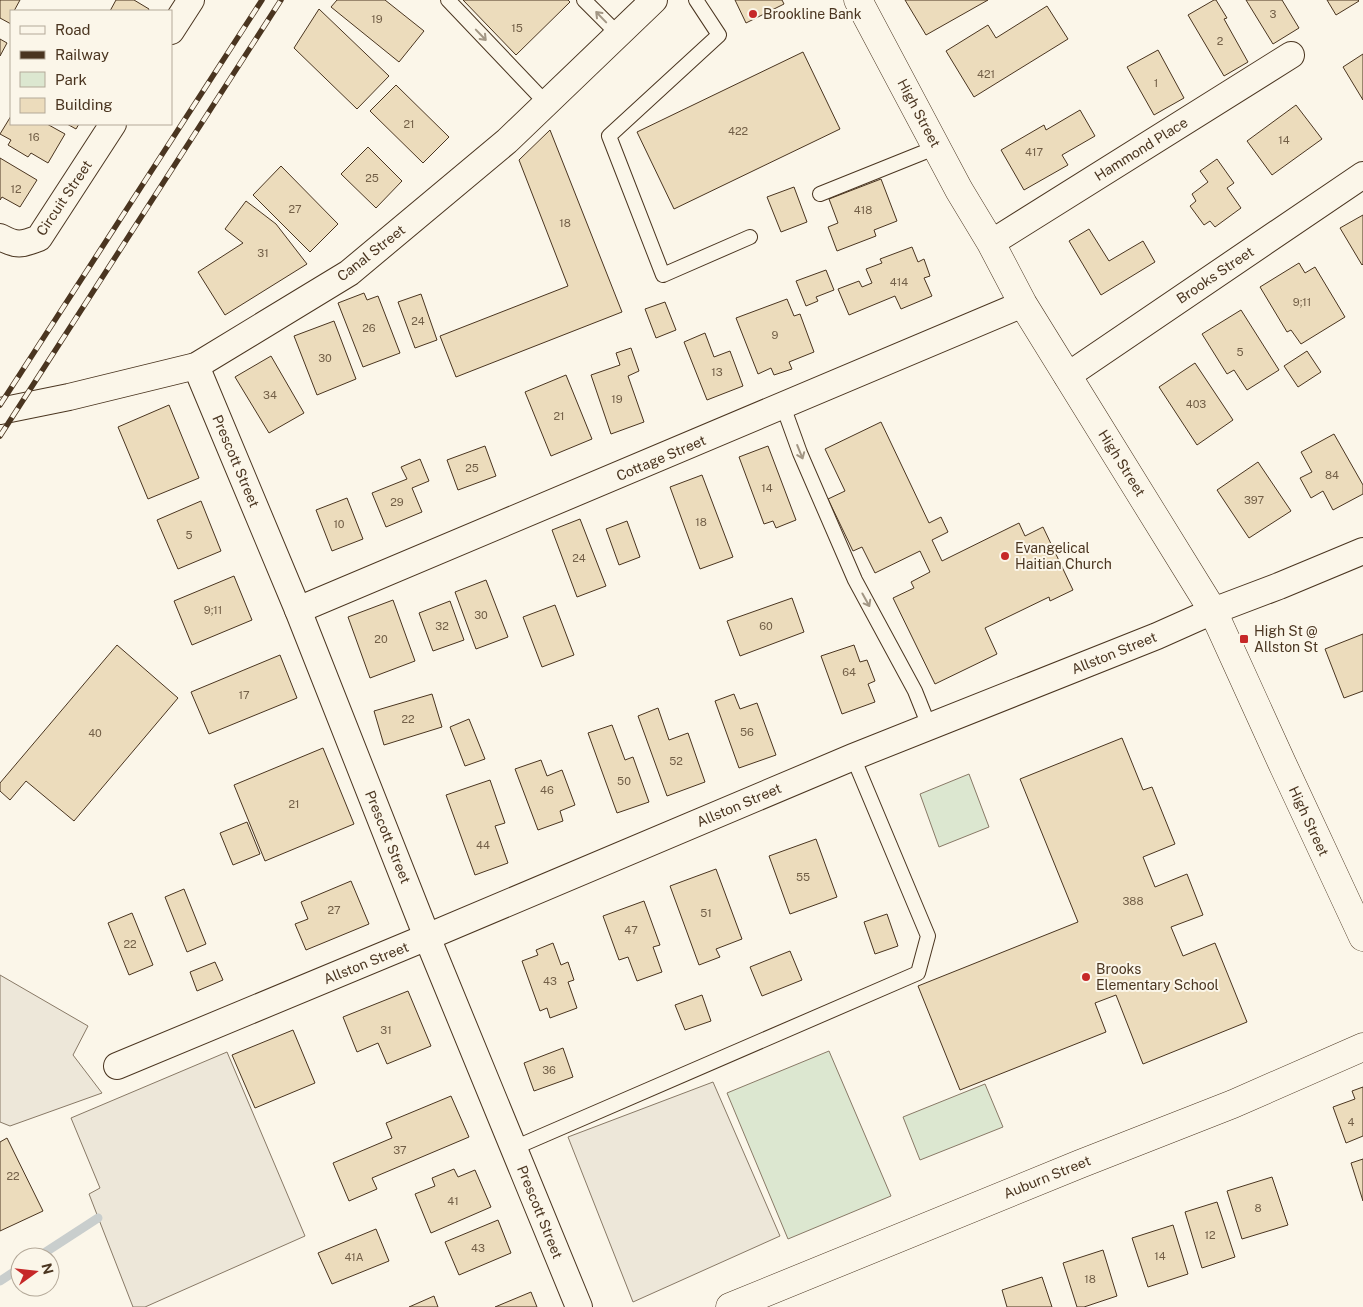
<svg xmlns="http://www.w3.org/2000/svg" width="1363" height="1307" viewBox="0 0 1363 1307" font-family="'Public Sans',sans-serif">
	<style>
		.green { fill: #dce7d0; stroke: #887966 }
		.parking { fill: #ede7d9; stroke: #887966 }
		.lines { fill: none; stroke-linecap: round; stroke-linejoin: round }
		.stream { stroke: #c9cecd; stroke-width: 9 }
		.building { fill: #ecdcbc; stroke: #4a3520 }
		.service-casing { stroke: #4a3520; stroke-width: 16 }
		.minor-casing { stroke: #4a3520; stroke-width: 28 }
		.tertiary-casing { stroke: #4a3520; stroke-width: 29 }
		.primary-casing { stroke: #4a3520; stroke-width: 29 }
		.service { stroke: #fbf6e9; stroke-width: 14 }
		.minor { stroke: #fbf6e9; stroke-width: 26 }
		.tertiary { stroke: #fbf6e9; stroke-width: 28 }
		.primary { stroke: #fbf6e9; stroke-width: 28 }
		.rail-casing { stroke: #4a3520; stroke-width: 5.5 }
		.rail { stroke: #fbf6e9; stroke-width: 4; stroke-dasharray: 11; stroke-linecap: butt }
		.oneway { stroke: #a29684 }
		.poi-dot { fill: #c62828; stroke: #fbf6e9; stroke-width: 2 }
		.labels { text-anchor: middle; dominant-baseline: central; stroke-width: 4; stroke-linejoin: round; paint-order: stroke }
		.number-label { font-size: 11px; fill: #725f47 }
		.poi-label { font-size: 14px; fill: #4a3520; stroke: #fbf6e9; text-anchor: start }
		.street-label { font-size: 14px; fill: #4a3520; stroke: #fbf6e9 }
	</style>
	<rect width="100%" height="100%" fill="#fbf6e9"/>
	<g class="green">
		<polygon points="969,774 989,827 939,847 920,794"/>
		<polygon points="829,1051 891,1196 788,1239 727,1093"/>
		<polygon points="985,1084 1003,1127 920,1160 903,1117"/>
	</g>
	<g class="parking">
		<polygon points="0,975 88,1026 73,1055 102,1093 10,1126 0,1122"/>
		<polygon points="227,1052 305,1236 145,1307 133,1307 89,1194 100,1188 71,1118"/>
		<polygon points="713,1082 780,1236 633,1302 568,1137"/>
	</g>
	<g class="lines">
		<g class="stream">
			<polyline points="38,1257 98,1218"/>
			<polyline points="0,1281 20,1268"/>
		</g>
	</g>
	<g class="building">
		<polygon points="0,0 20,0 14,11 11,11 11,24 0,18"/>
		<polygon points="116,0 134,0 149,9 148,11 110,11"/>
		<polygon points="337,0 385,0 424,31 399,62 331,7"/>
		<polygon points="463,0 568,0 570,2 516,55"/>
		<polygon points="735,0 782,0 784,4 746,23"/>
		<polygon points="905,0 988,0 926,35"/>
		<polygon points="1214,0 1216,0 1227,18 1224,19 1248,62 1224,76 1188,15"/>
		<polygon points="1246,0 1282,0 1299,28 1273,44"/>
		<polygon points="1327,0 1358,0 1359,1 1336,15"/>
		<polygon points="1047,6 1068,39 974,97 946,51 988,25 996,38"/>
		<polygon points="319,9 389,76 357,109 294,48"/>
		<polygon points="0,39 7,43 0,56"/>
		<polygon points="1158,50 1184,98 1154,115 1127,67"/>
		<polygon points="803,52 840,129 674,209 637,132"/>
		<polygon points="1363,54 1363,100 1343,67"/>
		<polygon points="396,85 449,137 423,163 370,111"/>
		<polygon points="1296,105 1322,139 1272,175 1247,141"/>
		<polygon points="1080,110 1095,136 1062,155 1068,165 1024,190 1001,150 1044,125 1046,130"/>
		<polygon points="11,116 11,124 47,124 65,134 48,163 31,153 28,157 8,145 11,140 0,134"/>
		<polygon points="67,124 79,124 76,129"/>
		<polygon points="550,130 622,312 456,377 440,336 568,286 519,160"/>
		<polygon points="368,147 402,181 376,208 341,174"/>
		<polygon points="0,158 37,180 20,207 2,197 0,200"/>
		<polygon points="1217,159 1234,183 1227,188 1241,208 1215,227 1210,221 1204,225 1190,206 1196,201 1192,194 1208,182 1200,171"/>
		<polygon points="281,166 338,224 310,252 253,195"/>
		<polygon points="881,179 897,221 874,230 876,236 837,251 828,227 838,223 829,199"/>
		<polygon points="794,187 807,222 781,232 767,197"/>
		<polygon points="246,201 276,224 307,264 225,315 198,272 243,243 225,229"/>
		<polygon points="1363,215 1363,264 1362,265 1340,228"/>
		<polygon points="1089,229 1109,261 1143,241 1155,262 1101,295 1069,241"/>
		<polygon points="912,247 918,262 924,259 930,276 924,278 932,296 901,309 895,296 849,315 838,289 859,281 862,287 872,283 866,269 882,263 880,259"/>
		<polygon points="1299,263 1305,273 1315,267 1345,317 1301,344 1291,330 1287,332 1260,287"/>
		<polygon points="826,270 834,290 816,297 818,301 806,306 796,281"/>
		<polygon points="364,293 367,300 378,296 400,353 363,367 338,303"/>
		<polygon points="421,294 437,340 415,348 398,302"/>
		<polygon points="787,299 794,316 800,314 814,352 789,362 792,369 774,375 771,368 758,374 736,318"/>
		<polygon points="665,302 676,330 656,338 645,309"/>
		<polygon points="1241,310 1279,370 1247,390 1234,370 1227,374 1202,334"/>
		<polygon points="334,321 356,379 317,395 294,336"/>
		<polygon points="705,333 714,357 730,351 743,386 707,400 684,342"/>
		<polygon points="631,348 639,371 628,376 644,422 611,434 591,375 620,365 616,353"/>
		<polygon points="1307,351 1321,372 1298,387 1284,366"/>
		<polygon points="271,356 304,413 269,433 235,377"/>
		<polygon points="1195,363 1233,420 1197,445 1159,387"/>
		<polygon points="566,375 592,439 551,456 525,392"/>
		<polygon points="169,405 199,478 148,499 118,427"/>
		<polygon points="881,422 929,523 941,517 948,532 932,540 942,561 1019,523 1025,536 1043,527 1073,590 1050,601 1049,597 985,628 997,654 935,684 893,598 914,588 911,582 930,572 920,551 875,573 862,547 853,551 828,499 845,491 825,449"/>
		<polygon points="1334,434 1363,485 1363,494 1333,510 1323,491 1311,498 1300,478 1312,472 1301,452"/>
		<polygon points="485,446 496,476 458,490 447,460"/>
		<polygon points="768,446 796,520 776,528 773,521 764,524 739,457"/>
		<polygon points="420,459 429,481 412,488 422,512 386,527 372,493 407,479 401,467"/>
		<polygon points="1258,462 1291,511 1249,538 1217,490"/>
		<polygon points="702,475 733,557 700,569 670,487"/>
		<polygon points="347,498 363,539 332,551 316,510"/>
		<polygon points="201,501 221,551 178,569 157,520"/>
		<polygon points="580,519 606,586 577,597 552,530"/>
		<polygon points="627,521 640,557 619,565 606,529"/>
		<polygon points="234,576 252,620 192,645 174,601"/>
		<polygon points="486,580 508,637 476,649 455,592"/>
		<polygon points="792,598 804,632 740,656 727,621"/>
		<polygon points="393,600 415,661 370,678 348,617"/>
		<polygon points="450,601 464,640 433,651 419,613"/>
		<polygon points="555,605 574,655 542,667 523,617"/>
		<polygon points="1363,634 1363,691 1344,698 1325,649"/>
		<polygon points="117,645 178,698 74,821 26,781 10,800 0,791 0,783"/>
		<polygon points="854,645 860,662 867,660 875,681 868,684 875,702 842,714 821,656"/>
		<polygon points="280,655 297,698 209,734 191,692"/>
		<polygon points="432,694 442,727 384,745 374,711"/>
		<polygon points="734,694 740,709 757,703 776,755 739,768 715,701"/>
		<polygon points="658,708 669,740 688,733 705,782 667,796 638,716"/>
		<polygon points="469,719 485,759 465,766 450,727"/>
		<polygon points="612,725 625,760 633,757 649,802 617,813 588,733"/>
		<polygon points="1122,738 1143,790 1152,787 1175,844 1143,857 1155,887 1187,874 1203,915 1171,927 1183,956 1215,943 1247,1022 1143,1064 1116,995 1095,1003 1106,1032 960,1090 918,986 1078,922 1020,779"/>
		<polygon points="323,748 354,824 265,861 234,785"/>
		<polygon points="541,760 547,776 562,770 575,805 560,811 563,821 538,830 515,769"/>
		<polygon points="490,780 505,823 495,826 508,863 475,875 446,795"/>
		<polygon points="247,822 260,854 233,865 220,833"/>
		<polygon points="816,839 837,897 790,914 769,856"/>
		<polygon points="716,869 742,939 716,949 720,957 699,965 670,886"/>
		<polygon points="351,881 369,924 306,950 295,924 308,919 301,902"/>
		<polygon points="184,889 206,944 187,952 165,897"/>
		<polygon points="644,901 660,945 653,947 662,972 637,981 628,957 619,960 603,916"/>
		<polygon points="132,913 153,965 129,975 108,923"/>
		<polygon points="887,914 898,946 875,954 864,922"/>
		<polygon points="553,943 561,965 568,962 574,980 568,982 577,1008 550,1018 547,1008 540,1011 522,961 538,955 536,950"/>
		<polygon points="790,951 802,980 762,996 750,967"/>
		<polygon points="215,962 223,980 197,991 190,972"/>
		<polygon points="408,991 431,1046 387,1064 378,1043 357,1052 343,1017"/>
		<polygon points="702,995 711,1021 685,1030 675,1005"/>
		<polygon points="293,1030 315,1083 255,1108 232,1055"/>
		<polygon points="563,1048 573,1077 534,1091 524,1063"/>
		<polygon points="1363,1087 1363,1136 1346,1143 1333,1107 1355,1099 1352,1091"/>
		<polygon points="451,1096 469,1137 372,1178 377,1189 349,1201 333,1163 392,1138 386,1123"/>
		<polygon points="7,1138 43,1211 0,1231 0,1142"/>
		<polygon points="1363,1159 1363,1201 1351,1163"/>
		<polygon points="454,1169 458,1177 475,1170 491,1207 431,1233 415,1194 435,1186 432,1178"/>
		<polygon points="1272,1177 1288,1225 1242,1239 1227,1191"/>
		<polygon points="1217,1202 1235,1257 1202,1268 1185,1212"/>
		<polygon points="498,1220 511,1253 459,1275 445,1242"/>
		<polygon points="1173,1225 1188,1274 1148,1287 1132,1238"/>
		<polygon points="376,1229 389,1261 332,1284 318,1253"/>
		<polygon points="1103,1250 1117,1296 1084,1307 1077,1307 1063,1263"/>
		<polygon points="1042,1277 1052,1307 1007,1307 1002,1290"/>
		<polygon points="531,1292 537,1307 495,1307"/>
		<polygon points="434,1296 438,1307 409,1307"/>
	</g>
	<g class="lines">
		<defs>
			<g id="service">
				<polyline points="448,0 546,103"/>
				<polyline points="584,0 618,34"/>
				<polyline points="696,0 719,35 609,136 663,275 750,237"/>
				<polyline points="820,194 937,147"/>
				<polyline points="783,406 800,453 855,580 915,691 929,726"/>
				<polyline points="514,1148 918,973 928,936 853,757"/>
			</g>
			<g id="minor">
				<polyline points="171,31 191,0"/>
				<path d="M0 237C17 246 21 245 39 238L113 124"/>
				<polyline points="991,243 1291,55"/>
				<polyline points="196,366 298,610 427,937 579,1307"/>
				<polyline points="1067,376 1363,175"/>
				<polyline points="0,411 69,397 196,366 349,273 507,141 654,0"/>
				<polyline points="298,610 1023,304"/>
				<polyline points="117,1066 427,937 853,757 1157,636 1213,611 1279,586 1363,551"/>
			</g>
			<polyline id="tertiary" points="730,1307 1080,1164 1233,1104 1363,1047"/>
			<polyline id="primary" points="858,0 959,190 991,243 1023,304 1213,611 1282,763 1363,937"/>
		</defs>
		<use href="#service" class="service-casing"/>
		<use href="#minor" class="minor-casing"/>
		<use href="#tertiary" class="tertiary-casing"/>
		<use href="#primary" class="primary-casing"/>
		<use href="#service" class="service"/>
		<use href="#minor" class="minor"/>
		<use href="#tertiary" class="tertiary"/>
		<use href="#primary" class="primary"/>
		<defs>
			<g id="rail">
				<polyline points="0,405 262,0"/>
				<polyline points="0,436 281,0"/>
			</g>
		</defs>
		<use href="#rail" class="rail-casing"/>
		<use href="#rail" class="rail"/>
	</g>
	<defs><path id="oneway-shaft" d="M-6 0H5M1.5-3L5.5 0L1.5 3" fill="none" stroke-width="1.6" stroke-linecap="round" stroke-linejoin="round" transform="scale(1.25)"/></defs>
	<g class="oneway">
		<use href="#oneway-shaft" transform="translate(601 17) rotate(-134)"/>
		<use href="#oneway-shaft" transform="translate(481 35) rotate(46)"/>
		<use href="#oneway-shaft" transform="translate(800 452) rotate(68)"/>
		<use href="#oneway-shaft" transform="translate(866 600) rotate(61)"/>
	</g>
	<g class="poi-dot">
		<circle cx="753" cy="14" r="5"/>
		<circle cx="1005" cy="556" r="5"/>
		<rect x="1239" y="634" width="10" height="10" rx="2.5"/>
		<circle cx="1086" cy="977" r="5"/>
	</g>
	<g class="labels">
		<g class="number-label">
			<text x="1273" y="14">3</text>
			<text x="377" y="19">19</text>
			<text x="517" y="28">15</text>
			<text x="1220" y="41">2</text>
			<text x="986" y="74">421</text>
			<text x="1156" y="83">1</text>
			<text x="409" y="124">21</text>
			<text x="738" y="131">422</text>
			<text x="34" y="137">16</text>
			<text x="1284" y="140">14</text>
			<text x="1034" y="152">417</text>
			<text x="372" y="178">25</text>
			<text x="16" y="189">12</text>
			<text x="295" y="209">27</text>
			<text x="863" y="210">418</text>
			<text x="565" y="223">18</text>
			<text x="263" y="253">31</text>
			<text x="899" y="282">414</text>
			<text x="1302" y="302">9;11</text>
			<text x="418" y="321">24</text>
			<text x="369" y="328">26</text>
			<text x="775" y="335">9</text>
			<text x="1240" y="352">5</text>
			<text x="325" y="358">30</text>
			<text x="717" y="372">13</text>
			<text x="270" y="395">34</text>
			<text x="617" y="399">19</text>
			<text x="1196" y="404">403</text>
			<text x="559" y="416">21</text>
			<text x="472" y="468">25</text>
			<text x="1332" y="475">84</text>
			<text x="767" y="488">14</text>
			<text x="1254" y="500">397</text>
			<text x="397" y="502">29</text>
			<text x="701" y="522">18</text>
			<text x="339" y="524">10</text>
			<text x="189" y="535">5</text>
			<text x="579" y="558">24</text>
			<text x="213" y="610">9;11</text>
			<text x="481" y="615">30</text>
			<text x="442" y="626">32</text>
			<text x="766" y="626">60</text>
			<text x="381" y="639">20</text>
			<text x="849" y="672">64</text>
			<text x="244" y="695">17</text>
			<text x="408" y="719">22</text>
			<text x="747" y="732">56</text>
			<text x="95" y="733">40</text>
			<text x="676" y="761">52</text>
			<text x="624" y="781">50</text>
			<text x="547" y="790">46</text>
			<text x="294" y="804">21</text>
			<text x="483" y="845">44</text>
			<text x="803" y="877">55</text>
			<text x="1133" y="901">388</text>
			<text x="334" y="910">27</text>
			<text x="706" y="913">51</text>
			<text x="631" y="930">47</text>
			<text x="130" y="944">22</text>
			<text x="550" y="981">43</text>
			<text x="386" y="1030">31</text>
			<text x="549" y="1070">36</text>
			<text x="1351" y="1122">4</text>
			<text x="400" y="1150">37</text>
			<text x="13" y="1176">22</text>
			<text x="453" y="1201">41</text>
			<text x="1258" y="1208">8</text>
			<text x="1210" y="1235">12</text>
			<text x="478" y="1248">43</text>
			<text x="1160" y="1256">14</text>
			<text x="354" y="1257">41A</text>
			<text x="1090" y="1279">18</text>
		</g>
		<g class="poi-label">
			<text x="763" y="14">Brookline Bank</text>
			<text x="1015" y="548">Evangelical<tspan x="1015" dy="16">Haitian Church</tspan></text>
			<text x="1254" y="631">High St @<tspan x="1254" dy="16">Allston St</tspan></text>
			<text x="1096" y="969">Brooks<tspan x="1096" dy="16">Elementary School</tspan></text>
		</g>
		<g class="street-label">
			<text transform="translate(919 113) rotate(62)">High Street</text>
			<text transform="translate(1141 149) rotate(-32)">Hammond Place</text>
			<text transform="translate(64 198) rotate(-56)">Circuit Street</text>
			<text transform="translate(371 253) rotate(-38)">Canal Street</text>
			<text transform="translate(1215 275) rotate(-34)">Brooks Street</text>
			<text transform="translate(661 458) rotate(-23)">Cottage Street</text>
			<text transform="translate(236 461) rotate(67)">Prescott Street</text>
			<text transform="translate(1122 463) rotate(58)">High Street</text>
			<text transform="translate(1114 653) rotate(-22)">Allston Street</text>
			<text transform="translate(739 805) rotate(-23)">Allston Street</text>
			<text transform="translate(1309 821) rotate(65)">High Street</text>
			<text transform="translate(388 837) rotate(68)">Prescott Street</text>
			<text transform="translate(366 963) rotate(-22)">Allston Street</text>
			<text transform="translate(1047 1177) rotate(-22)">Auburn Street</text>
			<text transform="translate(540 1212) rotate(68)">Prescott Street</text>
		</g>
	</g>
	<rect x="10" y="10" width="162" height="115" fill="#fbf6e9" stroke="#b4a999"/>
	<rect x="20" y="26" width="25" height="8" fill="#fbf6e9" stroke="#b4a999"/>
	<text x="55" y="35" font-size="15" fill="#4a3520">Road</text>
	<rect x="20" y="51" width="25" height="8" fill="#4a3520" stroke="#b4a999"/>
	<text x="55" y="60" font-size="15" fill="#4a3520">Railway</text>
	<rect x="20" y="72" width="25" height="15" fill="#dce7d0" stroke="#b4a999"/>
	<text x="55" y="85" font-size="15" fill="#4a3520">Park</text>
	<rect x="20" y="98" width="25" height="15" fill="#ecdcbc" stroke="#b4a999"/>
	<text x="55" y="110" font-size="15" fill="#4a3520">Building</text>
	<g transform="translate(35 1272) rotate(75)"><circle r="24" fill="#fbf6e9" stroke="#b4a999"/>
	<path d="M0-4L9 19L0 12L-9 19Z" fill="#c62828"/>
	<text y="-8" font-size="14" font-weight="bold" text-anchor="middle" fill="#4a3520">N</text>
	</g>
</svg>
